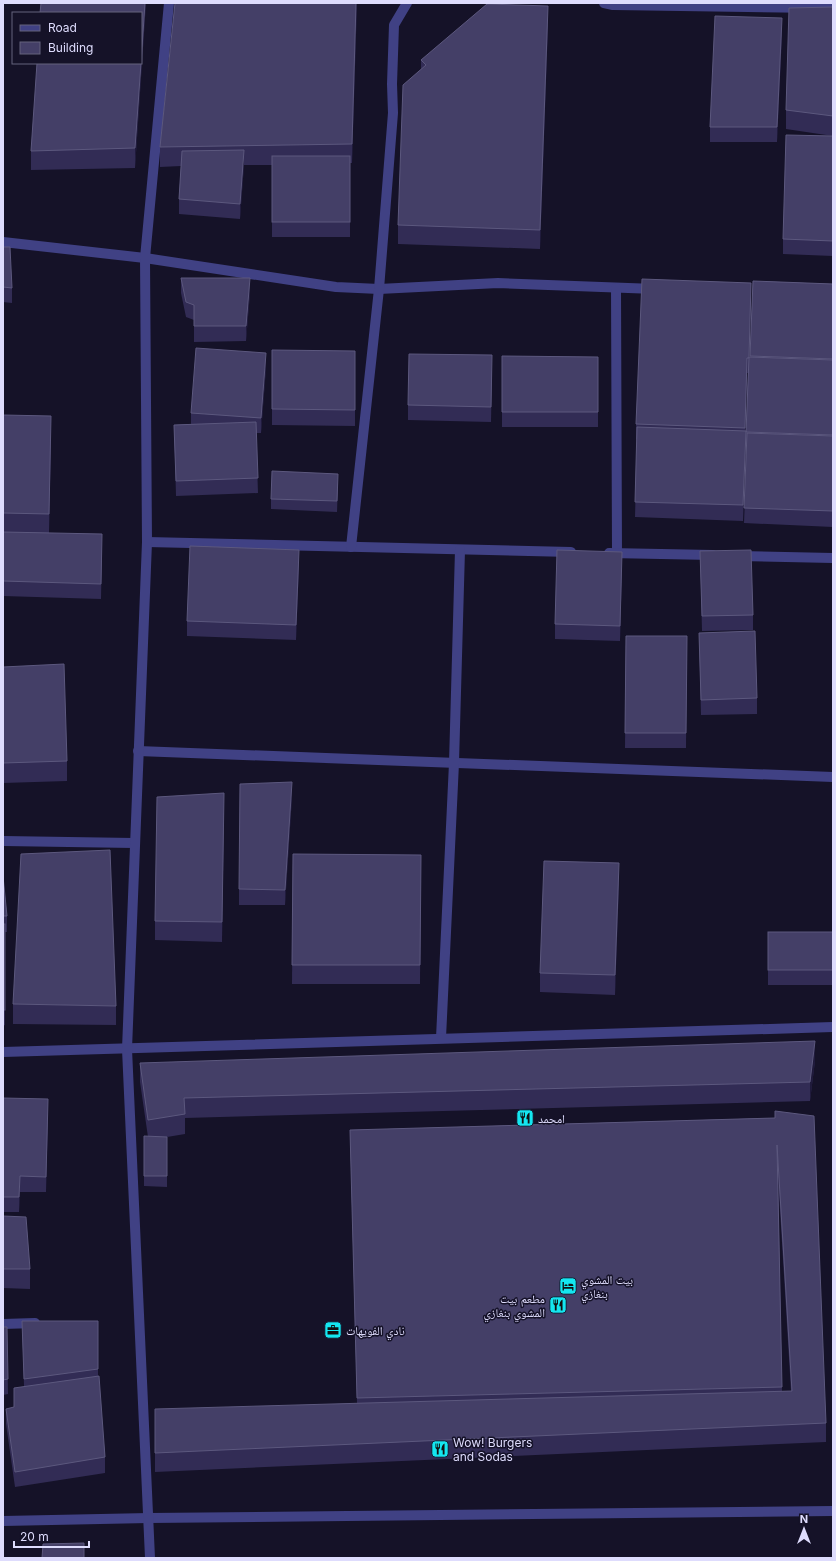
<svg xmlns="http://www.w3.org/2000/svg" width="836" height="1561" viewBox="0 0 836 1561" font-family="Inter,'Noto Naskh Arabic',sans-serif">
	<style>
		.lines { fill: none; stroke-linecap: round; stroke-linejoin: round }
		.minor { stroke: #404184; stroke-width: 10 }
		.wall { fill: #322c55; fill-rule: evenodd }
		.shaded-wall { fill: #1f1a3b }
		.building { fill: #443f67; stroke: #5c587e }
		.labels { text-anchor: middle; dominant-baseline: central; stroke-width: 3; stroke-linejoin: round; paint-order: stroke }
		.poi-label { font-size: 12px; fill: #dedcfd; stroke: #151228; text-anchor: start }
	</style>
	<rect width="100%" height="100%" fill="#151228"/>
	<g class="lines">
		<g class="minor">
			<polyline points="604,3 613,5 820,8 833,9"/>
			<polyline points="3,242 145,258 336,287 379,289 498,283 655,289"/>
			<polyline points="616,288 617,553"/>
			<polyline points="147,542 571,552"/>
			<polyline points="351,547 379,289 393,113 392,84 394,25 407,3"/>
			<polyline points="609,553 713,555"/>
			<polyline points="739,556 833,558"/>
			<polyline points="138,751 833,777"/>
			<polyline points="3,841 134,843"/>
			<polyline points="441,1038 454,763 460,550"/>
			<polyline points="3,1052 833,1027"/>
			<polyline points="3,1324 35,1323"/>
			<polyline points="3,1521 149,1518 833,1511"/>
			<polyline points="150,1558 127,1049 147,542 145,258 169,3"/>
		</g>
	</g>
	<g class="wall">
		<polygon points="146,3 135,168 31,170 31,151"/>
		<polygon points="357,3 352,163 350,163 350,237 272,237 272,165 244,165 240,219 179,214 179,199 181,166 160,167 160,147"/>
		<polygon points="833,7 833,136 786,129 786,110"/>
		<polygon points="548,25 540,249 398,244 398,225 421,70 421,60"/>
		<polygon points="782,34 777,142 710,142 710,127"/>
		<polygon points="833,136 833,256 783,254 783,239"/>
		<polygon points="3,247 12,288 12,303 3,302"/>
		<polygon points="181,278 250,293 246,341 194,342 194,320 186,317 181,293"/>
		<path d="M753 281 833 284V527L744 523 747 447H746L743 521 635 517 637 439H636V424L751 299 749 357H750ZM747 373H748L746 431 745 430Z"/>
		<polygon points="272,350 355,351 355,426 272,425"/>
		<polygon points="502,356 598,357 598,427 502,427"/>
		<polygon points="266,368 261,433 256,433 258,493 176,496 174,425 191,424 191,413"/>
		<polygon points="492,371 491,422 408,420 408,405"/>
		<polygon points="3,415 51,436 49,533 102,550 101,599 3,596"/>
		<polygon points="338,484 337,512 271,509 271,499"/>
		<polygon points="700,551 753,615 753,630 702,631"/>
		<polygon points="299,565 296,640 187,636 187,621"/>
		<polygon points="622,567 620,641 555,639 555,624"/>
		<polygon points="699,633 757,698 757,714 701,715"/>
		<polygon points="626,636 687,636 686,748 625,748"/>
		<polygon points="3,667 67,761 67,781 3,783"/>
		<polygon points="292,797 285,905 239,905 239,889"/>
		<polygon points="224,812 222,942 155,940 155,921"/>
		<polygon points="293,854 421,855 420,984 292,984"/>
		<polygon points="3,876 7,916 7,932 5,932 5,1025 3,1026"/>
		<polygon points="619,883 615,995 540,992 540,973"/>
		<rect x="768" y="932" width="65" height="53"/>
		<polygon points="13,1004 116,1006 116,1025 13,1024"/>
		<polygon points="815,1061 810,1101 185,1118 185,1134 167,1137 167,1187 144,1186 144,1136 148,1137 140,1082 140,1063"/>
		<polygon points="3,1098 48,1115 46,1192 20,1192 19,1212 3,1212"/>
		<path d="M775 1111 826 1423V1442L155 1472V1453L357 1403 350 1130 775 1118ZM778 1177 791 1391H782Z"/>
		<polygon points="3,1216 30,1269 30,1289 3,1288"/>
		<polygon points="22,1321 98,1321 98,1376 105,1457 105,1473 15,1487 6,1424 6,1409 14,1407 24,1386"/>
		<polygon points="3,1327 7,1327 8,1394 3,1395"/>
	</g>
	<g class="shaded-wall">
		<polygon points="145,3 146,3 135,168 135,148"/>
		<polygon points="356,3 357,3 352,163 352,144"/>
		<polygon points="548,6 548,25 540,249 540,230"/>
		<polygon points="782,18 782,34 777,142 777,127"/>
		<polygon points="244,150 244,165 240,219 240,204"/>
		<polygon points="250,278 250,293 246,341 246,326"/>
		<polygon points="751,283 751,299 749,373 749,358"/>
		<polygon points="266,353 266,368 261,433 261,418"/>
		<polygon points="747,358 747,373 745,443 745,428"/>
		<polygon points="51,416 51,436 49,533 49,514"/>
		<polygon points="746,431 746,447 743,521 743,505"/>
		<polygon points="299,550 299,565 296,640 296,625"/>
		<polygon points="622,552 622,567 620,641 620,626"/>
		<polygon points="292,782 292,797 285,905 285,890"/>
		<polygon points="224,793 224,812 222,942 222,922"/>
		<polygon points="619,863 619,883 615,995 615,975"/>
		<polygon points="815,1041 815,1061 810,1101 810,1082"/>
		<polygon points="48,1099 48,1115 46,1192 46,1177"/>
		<polygon points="20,1176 20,1192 19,1212 19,1197"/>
	</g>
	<g class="building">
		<polygon points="41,3 145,3 141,63 141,13 40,13"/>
		<polygon points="175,3 356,3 352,144 160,147"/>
		<polygon points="487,4 548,6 540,230 398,225 403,85 426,65 421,60"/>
		<polygon points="833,7 833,116 786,110 789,8"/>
		<polygon points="715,16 782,18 777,127 710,127"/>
		<polygon points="37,63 141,63 135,148 31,151"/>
		<polygon points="786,135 833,136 833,241 783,239"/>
		<polygon points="244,150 240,204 179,199 182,151"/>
		<rect x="272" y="156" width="78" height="66"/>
		<polygon points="3,247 10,247 12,288 3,287"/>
		<polygon points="181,278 250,278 246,326 194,326 194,305 186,302"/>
		<polygon points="642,279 751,283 749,358 747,358 745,428 636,424"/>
		<polygon points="753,281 833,284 833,359 750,356"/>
		<polygon points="196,348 266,353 261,418 191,413"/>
		<polygon points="272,350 355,351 355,410 272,409"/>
		<polygon points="409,354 492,355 491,407 408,405"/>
		<polygon points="502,356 598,357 598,412 502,412"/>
		<polygon points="749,357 833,360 833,435 746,432"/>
		<polygon points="3,415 51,416 49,514 3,513"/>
		<polygon points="256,422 258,478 176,481 174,425"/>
		<polygon points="637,427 746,431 743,505 635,502"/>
		<polygon points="747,433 833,436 833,511 744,508"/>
		<polygon points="272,471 338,474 337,501 271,499"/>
		<polygon points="3,532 102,534 101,584 3,581"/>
		<polygon points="190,546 299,550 296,625 187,621"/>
		<polygon points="557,550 622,552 620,626 555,624"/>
		<polygon points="751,550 753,615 702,616 700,551"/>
		<polygon points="755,631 757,698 701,700 699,633"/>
		<polygon points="626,636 687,636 686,733 625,733"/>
		<polygon points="64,664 67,761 3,763 3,667"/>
		<polygon points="292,782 285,890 239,889 240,784"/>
		<polygon points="224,793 222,922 155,921 157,797"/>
		<polygon points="110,850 116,1006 13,1004 21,854"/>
		<polygon points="293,854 421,855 420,965 292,965"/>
		<polygon points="544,861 619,863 615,975 540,973"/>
		<polygon points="3,876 7,916 3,916"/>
		<rect x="3" y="924" width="2" height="86"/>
		<rect x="768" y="932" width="65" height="38"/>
		<polygon points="815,1041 810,1082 184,1098 185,1114 148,1120 140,1063"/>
		<polygon points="3,1098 48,1099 46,1177 20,1176 19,1197 3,1197"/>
		<polygon points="775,1111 814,1116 826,1423 155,1453 155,1409 792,1391 777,1145 782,1387 357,1398 350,1130 775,1118"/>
		<polygon points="144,1136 167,1137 167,1176 144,1176"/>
		<polygon points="3,1216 26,1217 30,1269 3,1269"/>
		<polygon points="22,1321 98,1321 98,1369 24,1379"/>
		<polygon points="3,1327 7,1327 8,1379 3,1380"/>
		<polygon points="99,1376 105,1457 15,1472 6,1409 14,1407 14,1388"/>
		<polygon points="84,1543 84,1558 42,1558 43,1544"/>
	</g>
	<defs>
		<symbol id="restaurant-square" viewBox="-11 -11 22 22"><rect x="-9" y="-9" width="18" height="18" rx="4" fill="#14e6f0" stroke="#151228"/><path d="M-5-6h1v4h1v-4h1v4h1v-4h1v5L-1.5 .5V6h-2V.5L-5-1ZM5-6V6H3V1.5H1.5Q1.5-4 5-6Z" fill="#111"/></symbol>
		<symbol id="hotel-square" viewBox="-11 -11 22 22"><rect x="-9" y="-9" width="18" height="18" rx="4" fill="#14e6f0" stroke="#151228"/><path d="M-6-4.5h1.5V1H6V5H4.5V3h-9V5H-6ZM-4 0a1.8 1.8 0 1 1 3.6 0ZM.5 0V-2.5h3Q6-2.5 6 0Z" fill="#111"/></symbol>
		<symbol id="office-square" viewBox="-11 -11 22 22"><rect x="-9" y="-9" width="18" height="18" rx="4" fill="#14e6f0" stroke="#151228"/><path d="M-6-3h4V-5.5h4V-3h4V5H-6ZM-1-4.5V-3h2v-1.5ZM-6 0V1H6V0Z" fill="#111"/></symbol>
	</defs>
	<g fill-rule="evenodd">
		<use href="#restaurant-square" x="515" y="1108" width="20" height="20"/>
		<use href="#hotel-square" x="558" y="1276" width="20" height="20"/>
		<use href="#restaurant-square" x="548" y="1295" width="20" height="20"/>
		<use href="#office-square" x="323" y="1320" width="20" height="20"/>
		<use href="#restaurant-square" x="430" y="1439" width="20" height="20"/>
	</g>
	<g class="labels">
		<g class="poi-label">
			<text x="538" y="1118">امحمد</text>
			<text x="581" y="1279">بيت المشوي<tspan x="581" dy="14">بنغازي</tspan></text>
			<text x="545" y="1298" text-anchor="end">مطعم بيت<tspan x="545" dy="14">المشوي بنغازي</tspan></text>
			<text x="346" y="1330">نادي الفويهات</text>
			<text x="453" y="1442">Wow! Burgers<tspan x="453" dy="14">and Sodas</tspan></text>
		</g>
	</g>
	<rect width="836" height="1561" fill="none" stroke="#dedcfd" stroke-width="8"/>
	<rect x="12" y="12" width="130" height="52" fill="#151228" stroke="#65637d"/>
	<rect x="20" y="25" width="20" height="6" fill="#404184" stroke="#65637d"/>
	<text x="48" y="32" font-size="12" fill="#dedcfd">Road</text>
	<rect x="20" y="42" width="20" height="12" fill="#443f67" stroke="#65637d"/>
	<text x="48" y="52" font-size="12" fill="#dedcfd">Building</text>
	<g transform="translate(804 1529)" stroke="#151228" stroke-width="3" paint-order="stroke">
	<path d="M0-3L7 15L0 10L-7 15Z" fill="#dedcfd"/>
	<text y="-6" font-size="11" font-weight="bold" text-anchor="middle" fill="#dedcfd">N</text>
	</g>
	<path d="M14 1541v6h75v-6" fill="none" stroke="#dedcfd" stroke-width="2"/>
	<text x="20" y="1541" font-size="12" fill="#dedcfd" stroke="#151228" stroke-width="3" paint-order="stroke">20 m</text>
</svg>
